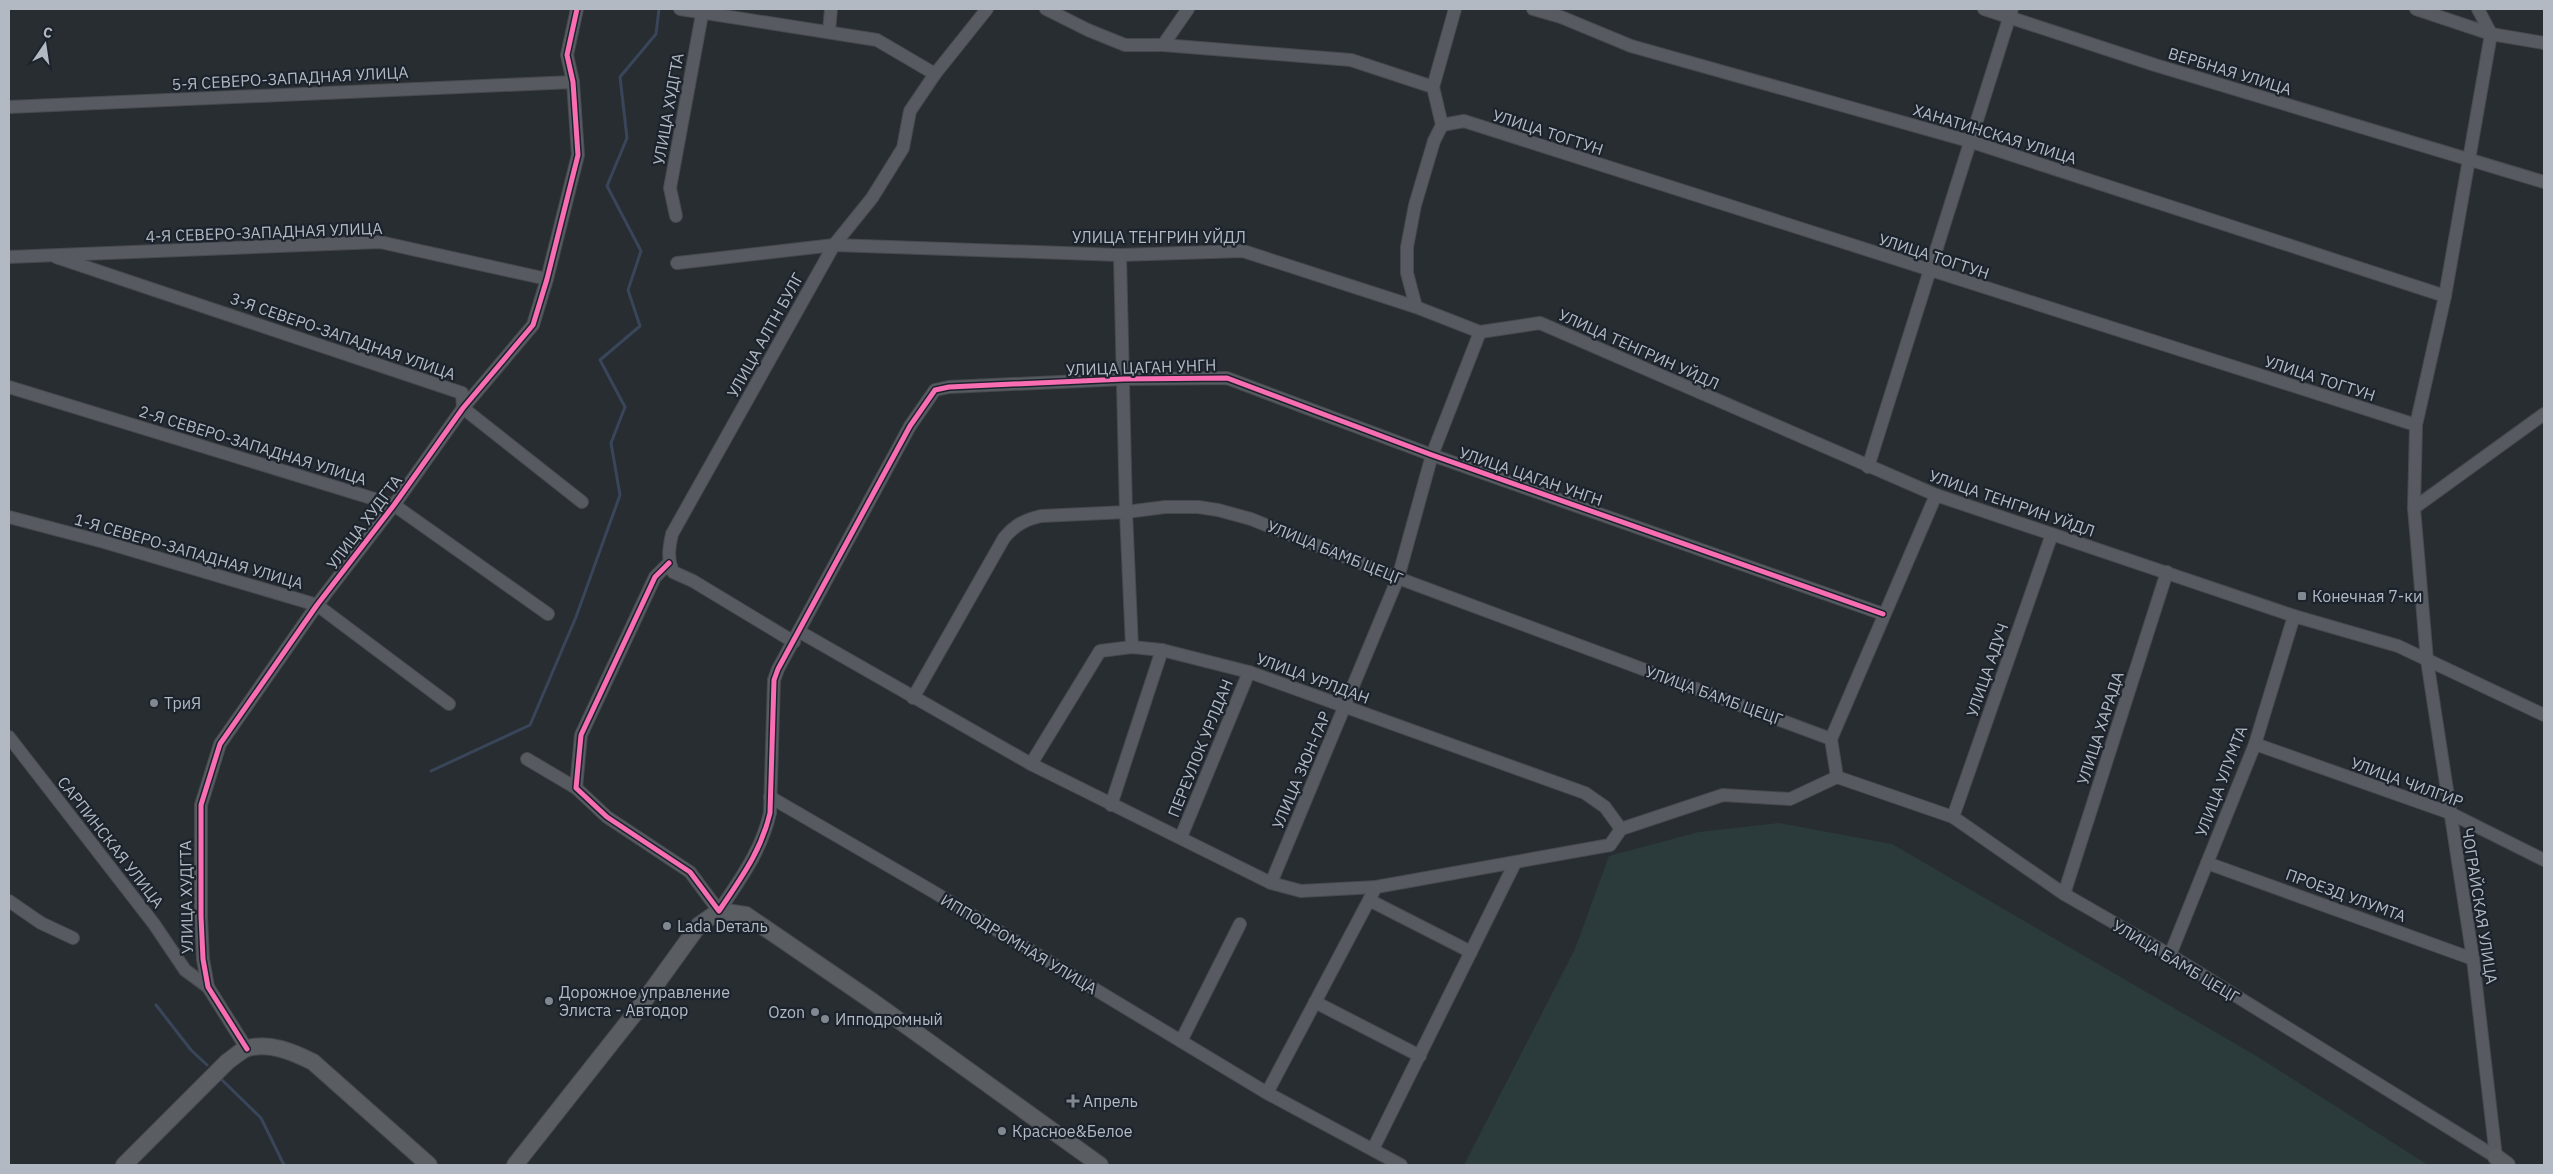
<svg xmlns="http://www.w3.org/2000/svg" width="2553" height="1174" viewBox="0 0 2553 1174" font-family="'IBM Plex Sans',sans-serif">
	<style>
		.green { fill: #2b3b3c }
		.lines { fill: none; stroke-linecap: round; stroke-linejoin: round }
		.stream { stroke: #39465a; stroke-width: 3 }
		.minor-casing { stroke: #46494d; stroke-width: 14 }
		.major-casing { stroke: #45494f; stroke-width: 18 }
		.minor { stroke: #575b61; stroke-width: 12 }
		.major { stroke: #5a5d62; stroke-width: 16 }
		.cycleway-casing { stroke: #1c232c; stroke-width: 8 }
		.cycleway { stroke: #f96db3; stroke-width: 5 }
		.poi-dot { fill: #828890; stroke: #1c232c; stroke-width: 2 }
		.labels { text-anchor: middle; dominant-baseline: central; stroke-width: 4.5; stroke-linejoin: round; paint-order: stroke }
		.street-label { font-size: 16px; fill: #b2b9c3; stroke: #1c232c }
		.poi-label { font-size: 16px; fill: #b2b9c3; stroke: #1c232c; text-anchor: start }
	</style>
	<rect width="100%" height="100%" fill="#282d32"/>
	<polygon class="green" points="1779,823 1892,844 2258,1057 2428,1165 1464,1165 1575,949 1609,856 1699,832"/>
	<g class="lines">
		<g class="stream">
			<polyline points="431,771 530,725 576,617 620,495 611,443 625,407 600,360 640,326 628,290 641,251 607,186 627,138 620,77 656,34 659,9"/>
			<polyline points="156,1005 191,1050 207,1065"/>
			<polyline points="220,1078 261,1118 284,1165"/>
		</g>
		<defs>
			<g id="minor">
				<polyline points="680,9 877,40 935,74"/>
				<polyline points="1046,9 1088,30 1125,45 1163,45 1351,60 1433,87"/>
				<polyline points="1533,9 1561,17 1631,46 1969,141 2445,296"/>
				<polyline points="1984,9 2155,65 2544,182"/>
				<polyline points="2416,9 2491,34 2544,43"/>
				<polyline points="2478,9 2491,34 2445,296 2416,425 2414,508 2427,660 2473,959 2496,1157"/>
				<polyline points="829,31 831,9"/>
				<polyline points="1163,45 1188,9"/>
				<polyline points="9,107 573,82"/>
				<polyline points="1442,125 1464,121 2416,425"/>
				<polyline points="676,216 670,188 703,9"/>
				<polyline points="1120,255 1126,512 1132,647"/>
				<polyline points="9,257 380,242 547,279"/>
				<polyline points="56,257 462,393 463,408 582,502"/>
				<polyline points="677,263 834,245 1120,255 1243,251 1416,307 1480,332 1540,323 1936,495 2294,616 2398,646 2544,715"/>
				<polyline points="1416,307 1407,273 1407,247 1415,205 1434,141 1442,125 1433,87 1455,9"/>
				<polyline points="9,387 394,505 548,614"/>
				<polyline points="1868,467 2012,9"/>
				<polyline points="2414,508 2544,414"/>
				<polyline points="9,517 104,542 317,605 449,704"/>
				<path d="M669 563 655 577 581 735 576 788 607 817 690 872 719 911C740 879 761 852 770 813L774 680 778 669 910 426 935 390 949 387 1124 379 1227 378 1432 455 1883 614"/>
				<polyline points="800,632 1031,764 1271,883 1301,891 1376,887 1610,845 1621,829 1723,795 1790,799 1837,777"/>
				<path d="M794 642 693 581 673 572C667 558 669 548 672 534L834 245 872 198 903 148 910 111 935 74 987 9"/>
				<path d="M913 698 1004 538C1015 525 1024 520 1041 516L1126 512 1165 507H1198L1218 510 1251 519 1398 578 1831 739"/>
				<polyline points="9,737 154,924 185,970 208,987"/>
				<polyline points="2255,744 2450,813 2544,860"/>
				<polyline points="527,759 576,788"/>
				<polyline points="1031,764 1100,651 1132,647 1162,650 1249,672 1585,793 1605,807 1621,829"/>
				<polyline points="1837,777 1953,817 2064,894 2170,955 2496,1157"/>
				<polyline points="1837,777 1831,739 1936,495"/>
				<polyline points="770,797 932,891 1267,1093 1401,1165"/>
				<polyline points="1111,805 1162,650"/>
				<polyline points="1953,817 2052,534"/>
				<polyline points="1181,837 1249,672"/>
				<polyline points="2207,863 2473,959"/>
				<polyline points="1271,883 1398,578 1432,455 1480,332"/>
				<polyline points="2064,894 2167,572"/>
				<polyline points="1369,900 1471,952"/>
				<polyline points="9,901 41,923 73,938"/>
				<polyline points="2170,955 2255,744 2294,616"/>
				<polyline points="1315,1002 1420,1056"/>
				<polyline points="1181,1041 1240,924"/>
				<polyline points="247,1049 208,987 203,959 201,916 201,805 220,744 317,605 394,505 463,408 533,325 547,279 578,155 573,82 567,55 577,9"/>
				<polyline points="1267,1093 1376,887"/>
				<polyline points="1373,1149 1515,863"/>
			</g>
			<g id="major">
				<polyline points="2496,1157 2507,1165"/>
				<path d="M124 1165 227 1062C233 1058 241 1050 248 1048 270 1042 293 1052 313 1062L429 1165"/>
				<polyline points="515,1165 639,1008 699,925 719,911 746,915 872,1001 1100,1165"/>
			</g>
		</defs>
		<use href="#minor" class="minor-casing"/>
		<use href="#major" class="major-casing"/>
		<use href="#minor" class="minor"/>
		<use href="#major" class="major"/>
		<defs>
			<g id="cycleway">
				<path d="M669 563 655 577 581 735 576 788 607 817 690 872 719 911C740 879 761 852 770 813L774 680 778 669 910 426 935 390 949 387 1124 379 1227 378 1432 455 1883 614"/>
				<polyline points="247,1049 208,987 203,959 201,916 201,805 220,744 317,605 394,505 463,408 533,325 547,279 578,155 573,82 567,55 577,9"/>
			</g>
		</defs>
		<use href="#cycleway" class="cycleway-casing"/>
		<use href="#cycleway" class="cycleway"/>
	</g>
	<g class="poi-dot">
		<rect x="2297" y="591" width="10" height="10" rx="2.5"/>
		<circle cx="154" cy="703" r="5"/>
		<circle cx="667" cy="926" r="5"/>
		<circle cx="549" cy="1001" r="5"/>
		<circle cx="815" cy="1012" r="5"/>
		<circle cx="825" cy="1019" r="5"/>
		<path d="M1070.5 1093.5h5v5h5v5h-5v5h-5v-5h-5v-5h5z"/>
		<circle cx="1002" cy="1131" r="5"/>
	</g>
	<g class="labels">
		<g class="street-label">
			<text transform="translate(2230 71) rotate(17)">ВЕРБНАЯ УЛИЦА</text>
			<text transform="translate(290 78) rotate(-3)">5-Я СЕВЕРО-ЗАПАДНАЯ УЛИЦА</text>
			<text transform="translate(668 109) rotate(-80)">УЛИЦА ХУДГТА</text>
			<text transform="translate(1548 132) rotate(18)">УЛИЦА ТОГТУН</text>
			<text transform="translate(1995 134) rotate(17)">ХАНАТИНСКАЯ УЛИЦА</text>
			<text transform="translate(264 232) rotate(-2)">4-Я СЕВЕРО-ЗАПАДНАЯ УЛИЦА</text>
			<text x="1159" y="237">УЛИЦА ТЕНГРИН УЙДЛ</text>
			<text transform="translate(1934 256) rotate(18)">УЛИЦА ТОГТУН</text>
			<text transform="translate(765 335) rotate(-61)">УЛИЦА АЛТН БУЛГ</text>
			<text transform="translate(343 336) rotate(19)">3-Я СЕВЕРО-ЗАПАДНАЯ УЛИЦА</text>
			<text transform="translate(1639 349) rotate(24)">УЛИЦА ТЕНГРИН УЙДЛ</text>
			<text transform="translate(1141 367) rotate(-2)">УЛИЦА ЦАГАН УНГН</text>
			<text transform="translate(2320 378) rotate(18)">УЛИЦА ТОГТУН</text>
			<text transform="translate(253 445) rotate(17)">2-Я СЕВЕРО-ЗАПАДНАЯ УЛИЦА</text>
			<text transform="translate(1531 476) rotate(19)">УЛИЦА ЦАГАН УНГН</text>
			<text transform="translate(2012 503) rotate(19)">УЛИЦА ТЕНГРИН УЙДЛ</text>
			<text transform="translate(364 522) rotate(-53)">УЛИЦА ХУДГТА</text>
			<text transform="translate(189 551) rotate(16)">1-Я СЕВЕРО-ЗАПАДНАЯ УЛИЦА</text>
			<text transform="translate(1335 552) rotate(22)">УЛИЦА БАМБ ЦЕЦГ</text>
			<text transform="translate(1987 670) rotate(-71)">УЛИЦА АДУЧ</text>
			<text transform="translate(1313 678) rotate(20)">УЛИЦА УРЛДАН</text>
			<text transform="translate(1714 695) rotate(20)">УЛИЦА БАМБ ЦЕЦГ</text>
			<text transform="translate(2100 728) rotate(-72)">УЛИЦА ХАРАДА</text>
			<text transform="translate(1200 748) rotate(-68)">ПЕРЕУЛОК УРЛДАН</text>
			<text transform="translate(1301 770) rotate(-67)">УЛИЦА ЗЮН-ГАР</text>
			<text transform="translate(2221 781) rotate(-69)">УЛИЦА УЛУМТА</text>
			<text transform="translate(2407 782) rotate(20)">УЛИЦА ЧИЛГИР</text>
			<text transform="translate(111 842) rotate(52)">САРПИНСКАЯ УЛИЦА</text>
			<text transform="translate(2346 895) rotate(20)">ПРОЕЗД УЛУМТА</text>
			<text transform="translate(186 897) rotate(-91)">УЛИЦА ХУДГТА</text>
			<text transform="translate(2480 906) rotate(81)">ЧОГРАЙСКАЯ УЛИЦА</text>
			<text transform="translate(1019 944) rotate(31)">ИППОДРОМНАЯ УЛИЦА</text>
			<text transform="translate(2176 961) rotate(31)">УЛИЦА БАМБ ЦЕЦГ</text>
		</g>
		<g class="poi-label">
			<text x="2312" y="596">Конечная 7-ки</text>
			<text x="164" y="703">ТриЯ</text>
			<text x="677" y="926">Lada Dеталь</text>
			<text x="559" y="992">Дорожное управление<tspan x="559" dy="18">Элиста - Автодор</tspan></text>
			<text x="805" y="1012" text-anchor="end">Ozon</text>
			<text x="835" y="1019">Ипподромный</text>
			<text x="1083" y="1101">Апрель</text>
			<text x="1012" y="1131">Красное&amp;Белое</text>
		</g>
	</g>
	<rect width="2553" height="1174" fill="none" stroke="#b2b9c3" stroke-width="20"/>
	<g transform="translate(45 45) rotate(13)" stroke="#1c232c" stroke-width="4" paint-order="stroke">
	<path d="M0-4L9 19L0 12L-9 19Z" fill="#b2b9c3"/>
	<text y="-8" font-size="14" font-weight="bold" text-anchor="middle" fill="#b2b9c3">С</text>
	</g>
</svg>
